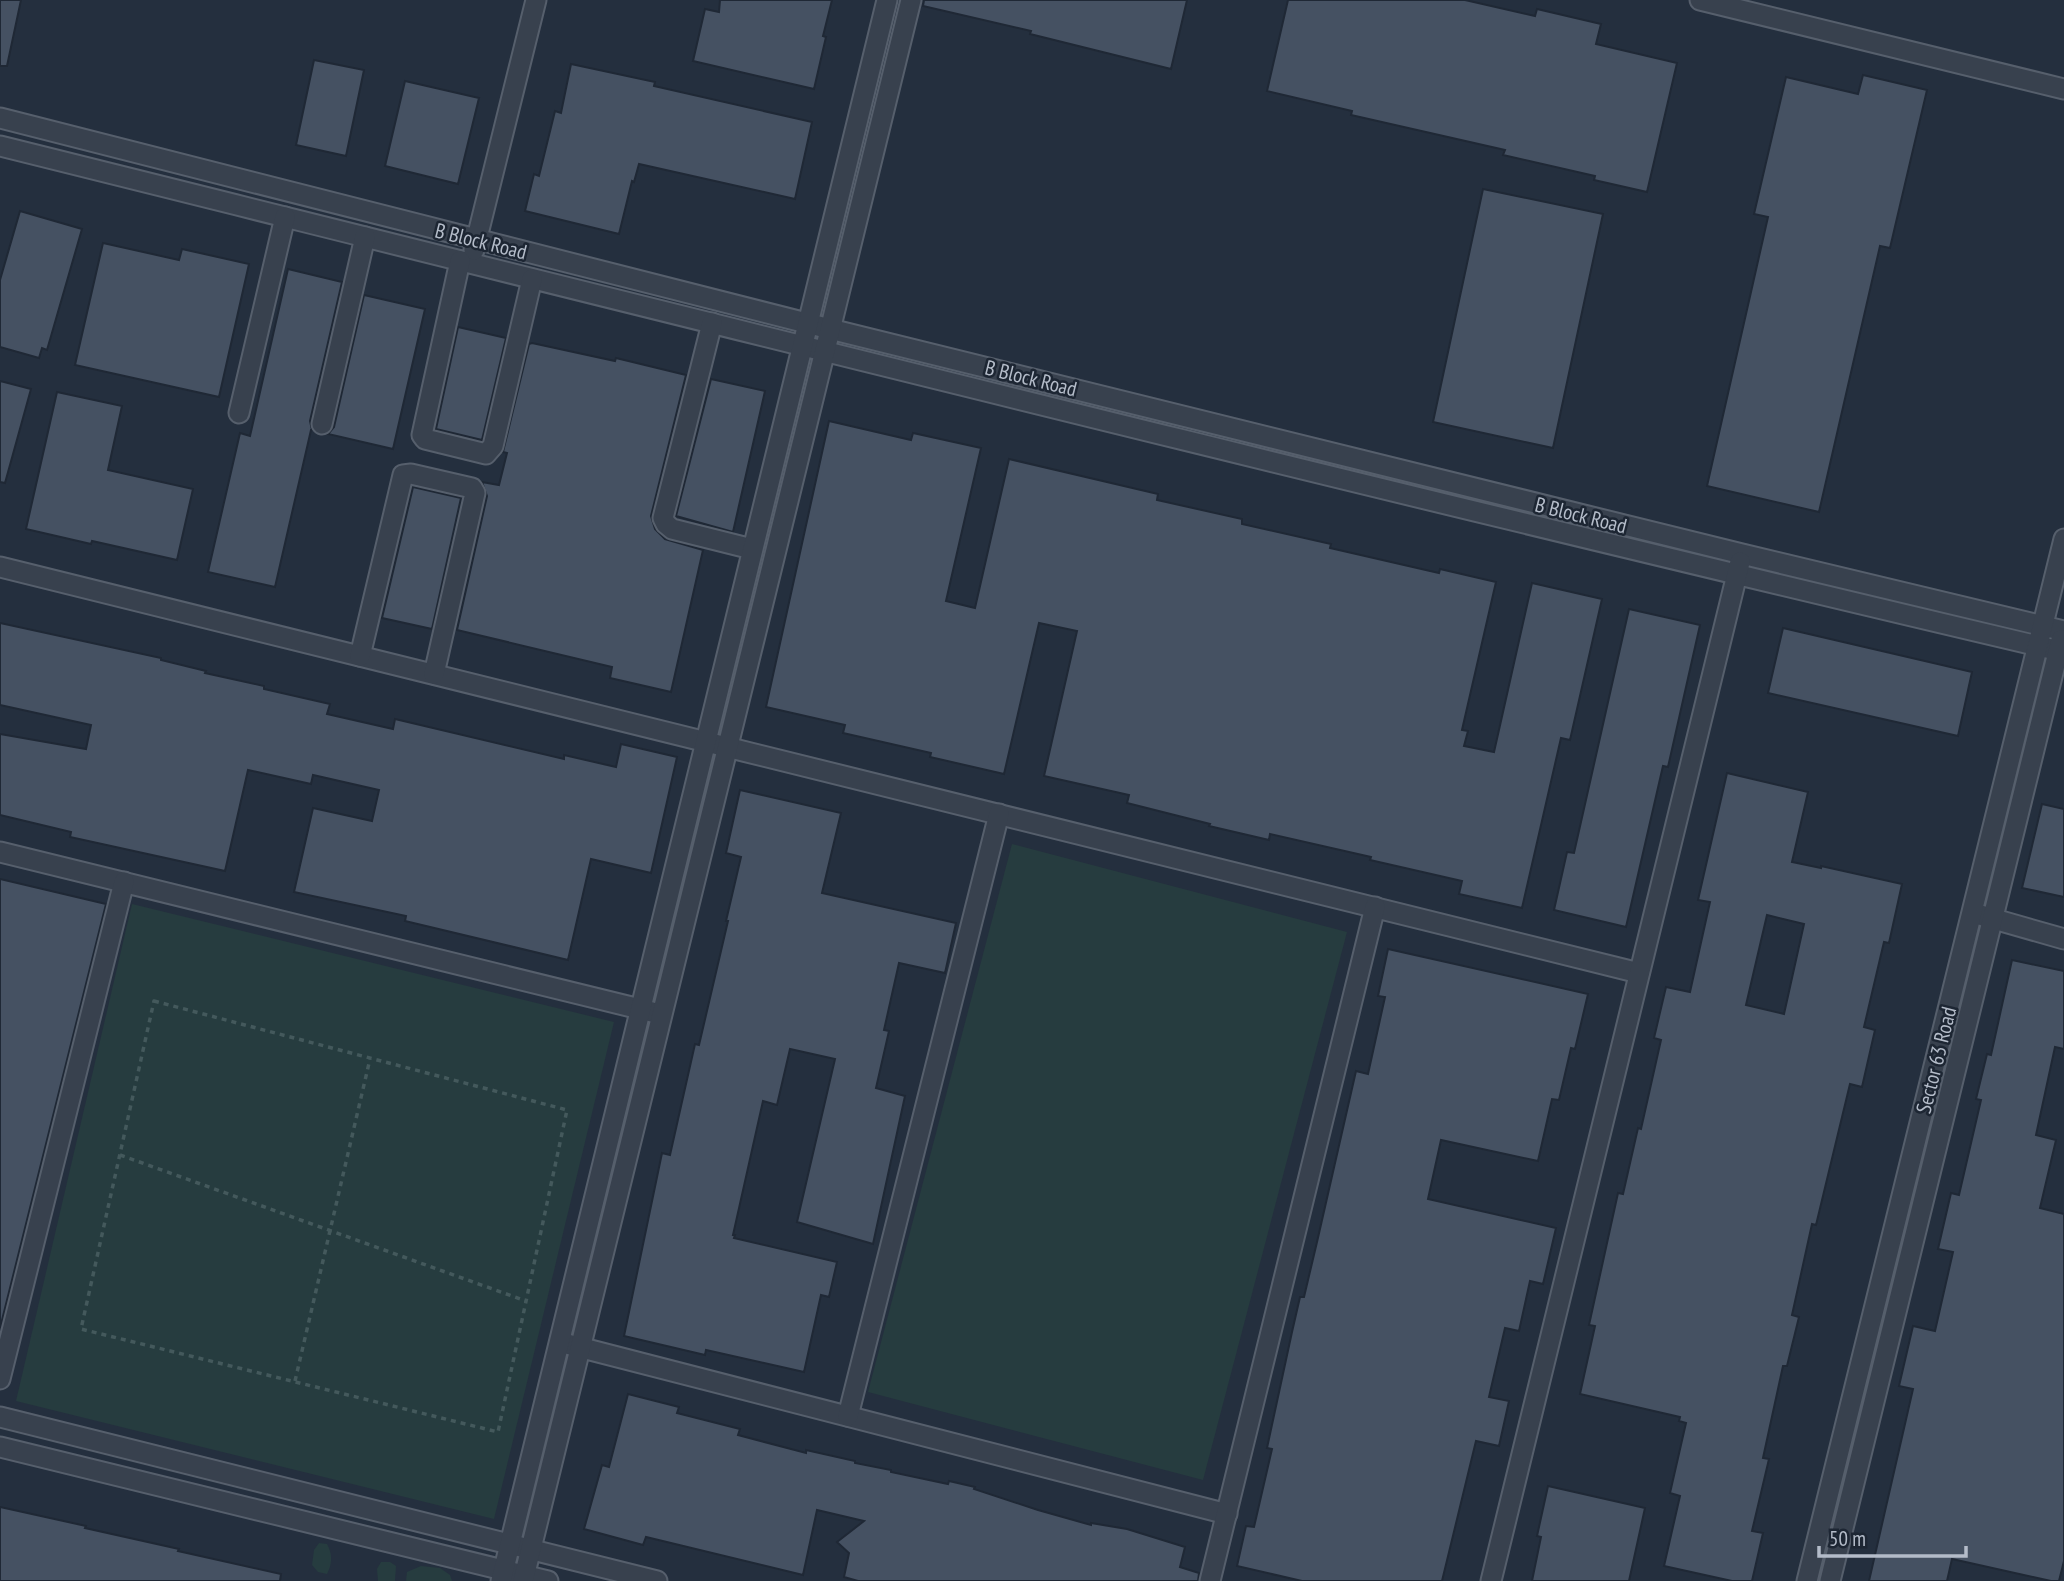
<svg xmlns="http://www.w3.org/2000/svg" width="2064" height="1581" viewBox="0 0 2064 1581" font-family="'PT Sans Narrow',sans-serif">
	<style>
		.green { fill: #263c3f }
		.building { fill: #455162; stroke: #1f2835; stroke-width: 2; fill-rule: evenodd }
		.lines { fill: none; stroke-linecap: round; stroke-linejoin: round }
		.minor-casing { stroke: #565f6c; stroke-width: 23 }
		.path { stroke: #44595c; stroke-width: 3.5; stroke-dasharray: 5 5; stroke-linecap: butt }
		.minor { stroke: #38414e; stroke-width: 19 }
		.labels { text-anchor: middle; dominant-baseline: central; stroke-width: 5; stroke-linejoin: round; paint-order: stroke }
		.street-label { font-size: 21px; fill: #b4bcc9; stroke: #1d2633 }
	</style>
	<rect width="100%" height="100%" fill="#242f3e"/>
	<g class="green">
		<polygon points="1012,844 1347,932 1203,1480 868,1392"/>
		<polygon points="132,904 614,1022 494,1519 16,1401"/>
		<path d="M319 1543 327 1544C333 1555 332 1564 327 1574L318 1572 312 1565 314 1550Z"/>
		<polygon points="381,1562 390,1562 396,1566 395,1581 378,1581 377,1569"/>
		<polygon points="421,1566 440,1568 450,1575 452,1581 406,1581 407,1572"/>
	</g>
	<g class="building">
		<polygon points="0,0 21,0 7,66 0,66"/>
		<polygon points="720,0 832,0 823,36 826,37 814,89 693,61 705,9 719,12"/>
		<polygon points="924,0 1187,0 1171,69 1030,34 1031,31 923,6"/>
		<polygon points="1288,0 1465,0 1535,16 1537,9 1601,24 1596,44 1677,63 1647,192 1594,180 1595,176 1503,155 1505,150 1351,115 1352,111 1267,91"/>
		<polygon points="314,60 364,70 346,156 296,145"/>
		<polygon points="571,64 655,82 654,86 812,122 795,199 639,164 634,182 632,181 619,234 525,211 534,174 539,176 555,111 561,113"/>
		<polygon points="1863,75 1927,90 1890,248 1880,246 1819,512 1707,486 1768,217 1754,214 1786,77 1858,94"/>
		<polygon points="405,81 479,98 458,184 385,166"/>
		<polygon points="1483,189 1603,214 1553,448 1433,422"/>
		<polygon points="20,211 82,229 47,350 42,348 39,358 0,347 0,280"/>
		<polygon points="103,243 179,260 182,249 249,264 219,397 75,365"/>
		<polygon points="288,269 342,282 310,421 312,430 311,430 275,587 208,572 240,433 250,436"/>
		<polygon points="364,295 425,309 393,449 328,434 334,427"/>
		<polygon points="458,327 506,338 482,440 436,429"/>
		<polygon points="532,343 615,361 616,358 686,375 651,516 655,529 665,539 703,550 671,692 610,678 612,667 457,630 487,496 482,482 499,485 507,453 503,452 529,344"/>
		<polygon points="711,379 765,391 733,532 676,516"/>
		<polygon points="0,381 31,389 5,483 0,482"/>
		<polygon points="57,392 122,406 108,470 193,489 177,560 92,541 91,544 26,529"/>
		<polygon points="829,421 911,440 913,433 981,448 946,601 975,608 1009,459 1158,494 1157,500 1242,519 1242,524 1331,544 1330,548 1439,573 1440,569 1496,582 1462,730 1468,731 1464,746 1494,752 1532,583 1602,599 1570,740 1561,738 1522,908 1459,894 1462,881 1370,860 1371,857 1270,834 1269,840 1209,826 1210,824 1127,803 1129,795 1044,776 1077,631 1039,623 1004,774 930,757 931,753 843,733 845,725 766,707"/>
		<polygon points="413,487 461,498 432,629 382,618"/>
		<polygon points="1629,609 1700,625 1668,767 1663,766 1626,927 1554,910 1567,852 1574,853"/>
		<polygon points="0,623 161,658 161,660 206,671 205,673 264,686 264,689 330,704 327,714 393,729 395,719 564,759 564,755 616,767 621,744 677,757 651,873 591,859 568,960 405,921 406,916 294,892 313,808 372,821 379,790 313,775 311,784 248,770 225,871 70,837 71,832 0,815 0,734 86,749 91,725 0,705"/>
		<polygon points="1783,628 1972,672 1958,736 1768,693"/>
		<path d="M1727 773 1808 792 1792 862 1821 868V866L1902 884 1889 943 1884 942 1864 1027 1875 1030 1862 1087 1850 1084 1816 1225 1812 1224 1792 1315 1799 1317 1787 1366H1783L1763 1458 1769 1459 1752 1531 1763 1533 1752 1581H1732L1664 1566 1680 1496 1670 1493 1686 1423 1679 1421 1680 1417 1580 1394 1595 1326 1589 1325 1618 1193 1623 1194 1638 1128 1641 1129 1661 1040 1654 1038 1666 987 1690 992 1710 902 1698 900ZM1767 915 1804 924 1784 1014 1746 1005Z"/>
		<polygon points="740,790 841,813 822,893 956,923 945,973 899,963 884,1030 889,1031 876,1088 905,1096 873,1244 797,1222 835,1059 790,1049 777,1105 763,1101 733,1235 735,1235 734,1238 837,1262 829,1297 821,1295 804,1372 706,1350 705,1355 624,1336 662,1153 670,1155 695,1044 699,1045 728,921 726,921 741,857 726,853"/>
		<polygon points="2042,804 2064,809 2064,897 2022,888"/>
		<polygon points="0,879 106,904 0,1328"/>
		<polygon points="1388,949 1588,994 1575,1049 1571,1048 1559,1100 1552,1099 1538,1161 1441,1140 1428,1199 1556,1228 1543,1284 1530,1281 1519,1331 1505,1328 1489,1397 1509,1401 1499,1446 1476,1441 1442,1581 1302,1581 1237,1566 1246,1526 1254,1527 1272,1449 1267,1448 1292,1332 1300,1297 1304,1297 1317,1242 1356,1071 1368,1074 1385,997 1378,996"/>
		<polygon points="2012,960 2064,971 2064,1049 2055,1047 2036,1135 2056,1140 2040,1208 2064,1214 2064,1561 2059,1581 2051,1581 1952,1559 1947,1581 1869,1581 1913,1389 1899,1386 1913,1326 1935,1331 1953,1252 1938,1249 1951,1193 1959,1195 1981,1100 1976,1099 1987,1054 1991,1055"/>
		<polygon points="628,1394 679,1407 677,1413 740,1429 738,1435 806,1453 806,1450 855,1461 855,1463 891,1470 891,1472 948,1484 949,1481 975,1487 974,1489 1038,1510 1091,1525 1091,1523 1127,1529 1185,1547 1180,1567 1199,1573 1198,1581 858,1581 844,1577 849,1553 837,1542 864,1521 817,1510 803,1575 646,1537 643,1545 584,1529 602,1465 609,1467"/>
		<polygon points="1548,1486 1645,1508 1629,1581 1532,1581 1541,1537 1537,1536"/>
		<polygon points="0,1507 86,1526 85,1528 179,1549 178,1551 281,1574 280,1581 0,1581"/>
	</g>
	<g class="lines">
		<defs>
			<g id="minor">
				<polyline points="1700,0 2064,89"/>
				<polyline points="0,118 830,329 1742,554 2064,631"/>
				<path d="M0 146C687 317 1374 490 2064 652"/>
				<polyline points="474,250 536,0"/>
				<polyline points="460,261 422,435 425,439 486,454 493,446 532,279"/>
				<polyline points="712,323 663,518 666,524 672,529 752,549"/>
				<polyline points="239,413 285,217"/>
				<polyline points="322,424 365,237"/>
				<polyline points="0,567 1639,973"/>
				<polyline points="360,656 403,475 411,474 472,488 475,493 434,674"/>
				<polyline points="0,852 652,1012"/>
				<polyline points="1980,915 2064,939"/>
				<polyline points="567,1344 1227,1514"/>
				<polyline points="0,1379 124,882"/>
				<polyline points="848,1416 999,814"/>
				<polyline points="0,1417 657,1581"/>
				<polyline points="0,1447 548,1581"/>
				<polyline points="501,1581 887,0"/>
				<polyline points="523,1581 911,0"/>
				<polyline points="1210,1581 1375,907"/>
				<polyline points="1491,1581 1740,562"/>
				<polyline points="1807,1581 2064,539"/>
				<polyline points="1830,1581 2061,640"/>
			</g>
		</defs>
		<use href="#minor" class="minor-casing"/>
		<g class="path">
			<polygon points="154,1001 567,1110 498,1432 81,1329"/>
			<polyline points="120,1155 526,1301"/>
			<polyline points="295,1381 370,1059"/>
		</g>
		<use href="#minor" class="minor"/>
	</g>
	<g class="labels">
		<g class="street-label">
			<text transform="translate(481 241) rotate(14)">B Block Road</text>
			<text transform="translate(1031 378) rotate(14)">B Block Road</text>
			<text transform="translate(1581 515) rotate(14)">B Block Road</text>
			<text transform="translate(1936 1060) rotate(-76)">Sector 63 Road</text>
		</g>
	</g>
	<path d="M1819 1546v10h147v-10" fill="none" stroke="#b4bcc9" stroke-width="3.5"/>
	<text x="1829" y="1546" font-size="21" fill="#b4bcc9" stroke="#1d2633" stroke-width="5" paint-order="stroke">50 m</text>
</svg>
